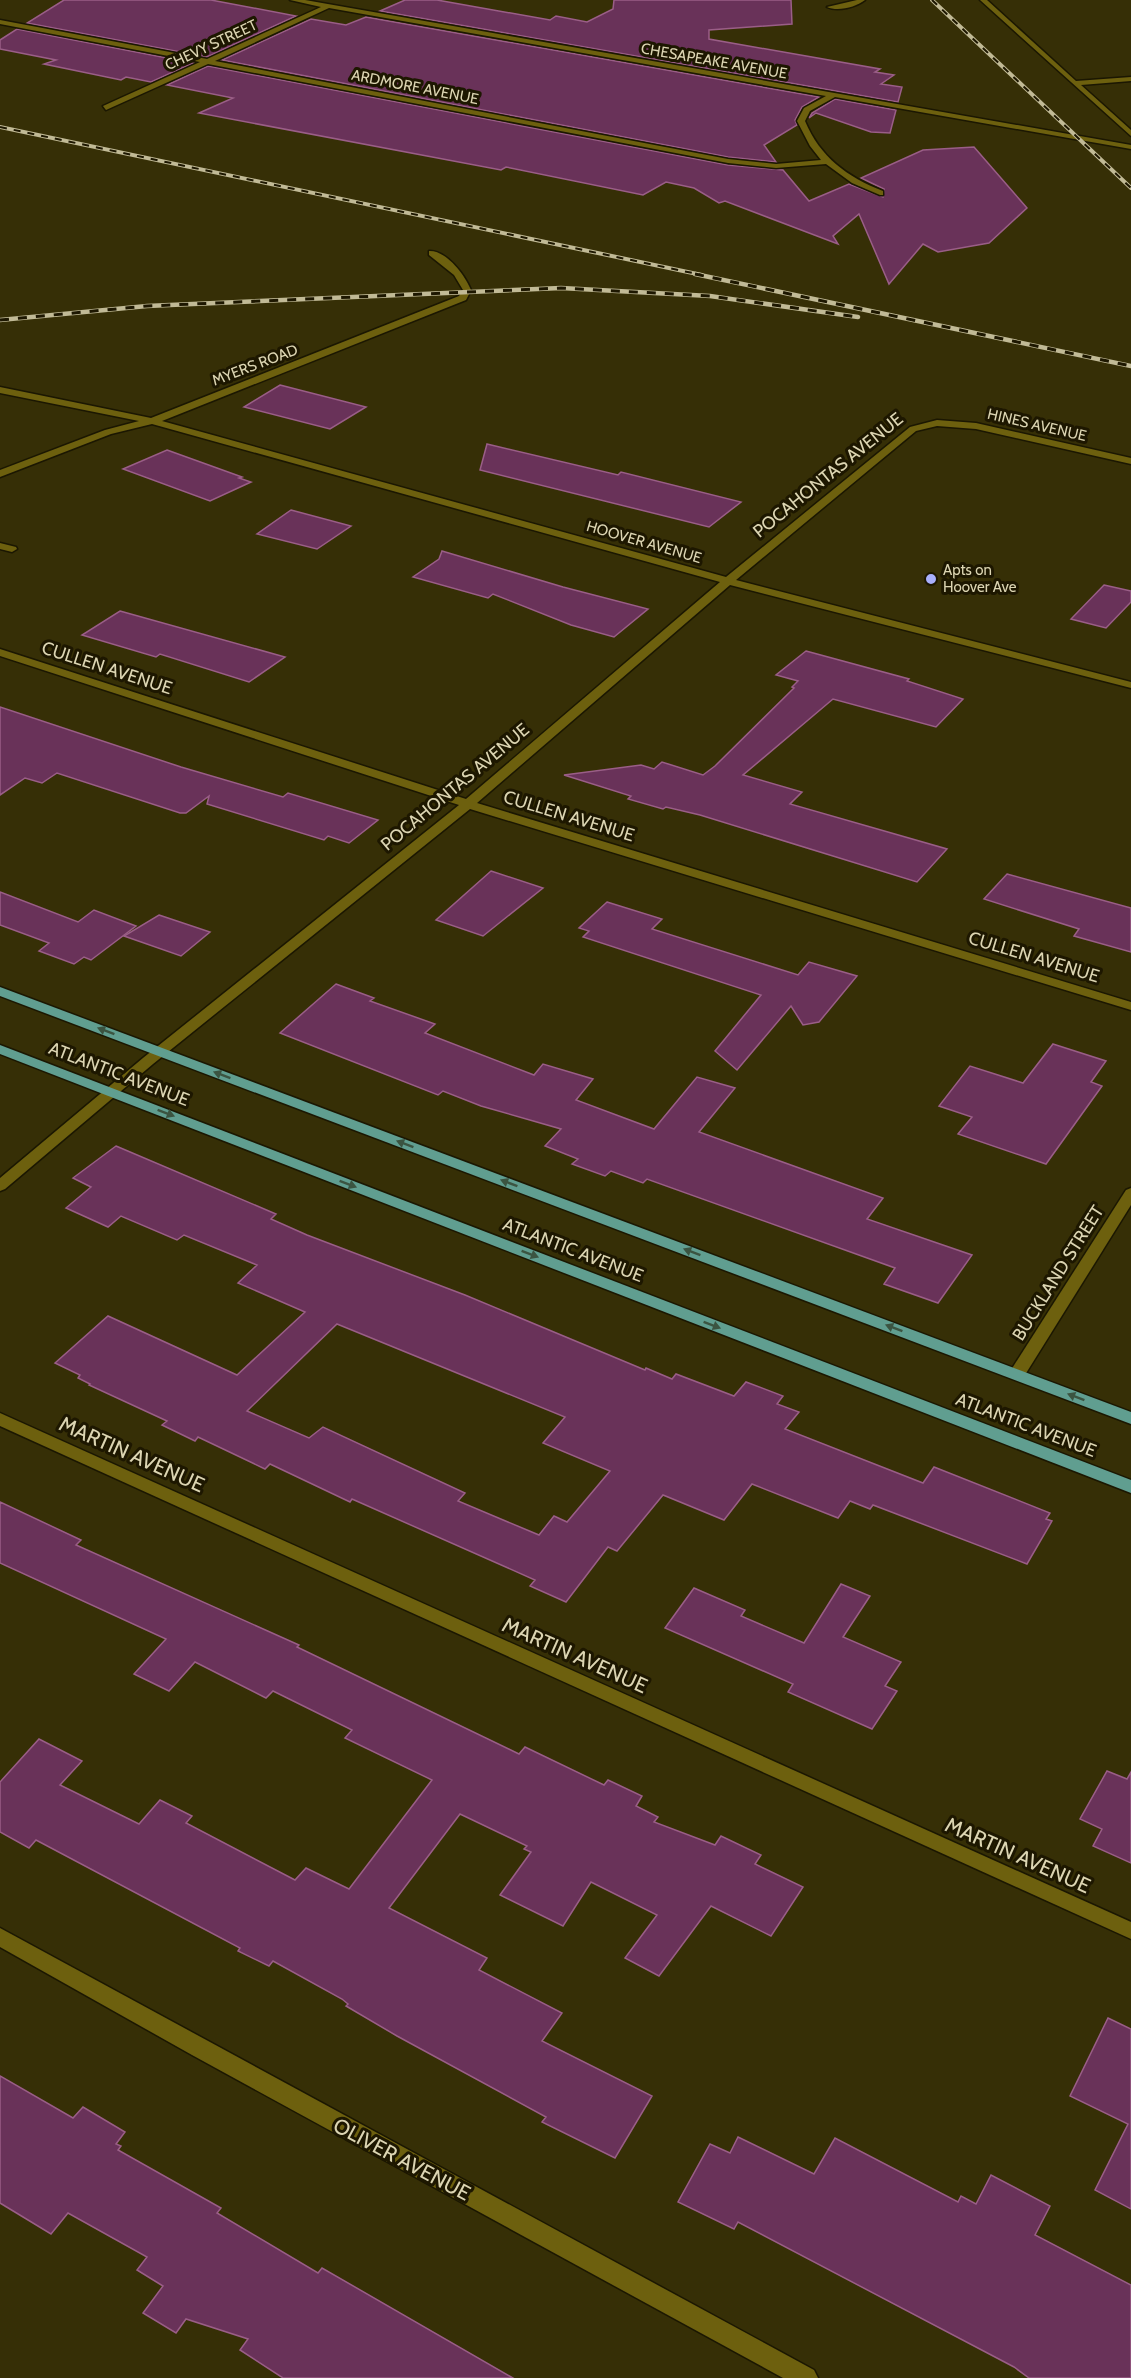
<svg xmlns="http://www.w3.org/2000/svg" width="1131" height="2378" viewBox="0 0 1131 2378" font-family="Cabin,sans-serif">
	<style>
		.building { fill: #693259; stroke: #9a5e87; stroke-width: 1.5; fill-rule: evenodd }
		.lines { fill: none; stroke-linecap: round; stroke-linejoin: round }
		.minor-casing { stroke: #1b1702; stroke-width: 3 }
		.major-casing { stroke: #1b1702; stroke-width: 3 }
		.minor { fill: #6d600e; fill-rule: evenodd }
		.major { fill: #609e90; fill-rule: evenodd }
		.rail-far1-casing { stroke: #c1ba96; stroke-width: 4 }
		.rail-casing { stroke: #c1ba96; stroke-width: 4.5 }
		.rail-far1 { stroke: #1d1700; stroke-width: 2; stroke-dasharray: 7; stroke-linecap: butt }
		.rail { stroke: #1d1700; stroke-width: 3; stroke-dasharray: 9; stroke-linecap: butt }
		.oneway { fill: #3b5441 }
		.poi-dot { fill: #a9b0fc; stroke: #1d1700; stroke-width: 2 }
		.labels { text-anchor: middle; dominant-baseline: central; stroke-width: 6; stroke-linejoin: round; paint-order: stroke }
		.far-street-label { font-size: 15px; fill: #dcd5b2; stroke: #1d1700 }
		.far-poi-label { font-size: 15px; fill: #dcd5b2; stroke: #1d1700; text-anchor: start }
		.street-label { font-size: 18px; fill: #dcd5b2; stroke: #1d1700 }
		.near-street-label { font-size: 21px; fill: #dcd5b2; stroke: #1d1700 }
	</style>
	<rect width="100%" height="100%" fill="#362f06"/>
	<g class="building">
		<polygon points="64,0 211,0 296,16 207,57 27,23"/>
		<polygon points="405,0 437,0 550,20 556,16 587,22 613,9 614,0 791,0 792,24 709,30 709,39 880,69 875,72 894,75 881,84 902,87 898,102 380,11"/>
		<polygon points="366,17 819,97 802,107 795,120 797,125 764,145 776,162 728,157 222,60 311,19 346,25"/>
		<polygon points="17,29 193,63 151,82 126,77 121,80 44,64 56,60 0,49 0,40"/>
		<polygon points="208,66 728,165 783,170 809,201 849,184 883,197 884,189 861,178 923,150 974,147 1027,208 989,243 938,252 923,244 889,284 859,214 833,236 838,244 725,201 719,203 694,188 666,182 643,195 506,167 501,170 199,113 233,98 167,85"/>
		<polygon points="835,99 896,110 890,133 871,132 816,113 809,118 812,113"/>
		<polygon points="280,385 366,407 330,429 244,407"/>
		<polygon points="487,444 618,475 621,472 741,502 709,527 480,470"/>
		<polygon points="167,450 242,477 239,478 251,482 210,501 123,469"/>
		<polygon points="291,510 351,526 317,549 257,534"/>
		<polygon points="442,551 563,587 648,609 614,637 571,625 493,594 488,598 413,577 439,559"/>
		<polygon points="1104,585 1131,591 1131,602 1106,628 1071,619"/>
		<polygon points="120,611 285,657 249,682 160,654 156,657 82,635"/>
		<polygon points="806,651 909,679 907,681 963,699 936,727 833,699 743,775 802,792 790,804 947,849 917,882 700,815 666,807 663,809 628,799 631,796 564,775 641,765 654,769 662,762 703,775 715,766 794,688 792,687 798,681 776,675"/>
		<polygon points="0,707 181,767 283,797 288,793 378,820 349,843 328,836 324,840 207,804 209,796 186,813 180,813 57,773 42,783 25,778 0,795"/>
		<polygon points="491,871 543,888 483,936 436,920"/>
		<polygon points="1007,874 1131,908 1131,952 1074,936 1079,929 984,899"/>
		<polygon points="0,892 78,922 94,910 136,926 91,960 84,957 74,964 39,951 49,943 0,925"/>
		<polygon points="607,902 662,919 652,929 798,975 809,962 857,976 819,1022 803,1025 791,1006 737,1070 715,1051 761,995 583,937 589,931 579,928"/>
		<polygon points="159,915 210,932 181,956 124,936"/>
		<polygon points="336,984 374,998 370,1001 435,1024 425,1033 534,1075 543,1064 593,1079 576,1100 654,1129 697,1077 735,1088 699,1132 883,1198 867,1219 972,1255 938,1303 884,1284 895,1268 647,1179 643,1183 611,1171 605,1176 572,1164 578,1159 545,1146 561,1129 481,1106 443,1091 438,1095 280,1033"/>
		<polygon points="1053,1044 1106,1061 1091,1082 1102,1086 1046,1164 958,1134 972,1117 939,1106 970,1066 1023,1083"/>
		<path d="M116 1146 276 1214 271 1219 307 1235 465 1295 645 1370 646 1368 672 1379 676 1374 734 1396 746 1382 783 1396 777 1404 799 1412 785 1429 923 1483 934 1467 1050 1513 1046 1519 1052 1521 1027 1564 873 1505 870 1509 850 1501 838 1518 752 1484 724 1520 663 1495 617 1551 608 1547 566 1602 530 1586 535 1580 352 1499 350 1502 270 1464 265 1469 198 1437 195 1441 162 1425 167 1421 89 1385 90 1384 78 1378 80 1375 55 1363 108 1316 237 1375 305 1312 238 1283 257 1265 184 1235 177 1240 121 1216 108 1227 66 1208 91 1187 73 1178ZM337 1324 565 1417 543 1443 610 1471 567 1522 554 1516 539 1535 458 1501 465 1493 323 1427 309 1438 247 1411Z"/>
		<polygon points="0,1502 81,1540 76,1545 299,1645 297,1647 519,1754 525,1747 604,1785 608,1780 642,1796 636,1806 658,1817 654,1822 715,1845 721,1836 761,1855 755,1864 803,1887 771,1936 711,1906 659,1976 625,1958 657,1915 591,1882 563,1926 500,1895 531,1852 524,1849 527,1846 460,1814 389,1908 487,1958 479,1970 562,2013 542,2041 652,2096 615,2158 542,2122 546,2117 397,2036 346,2006 348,2004 342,1999 273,1961 269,1966 238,1951 240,1948 36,1840 29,1848 0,1832 0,1782 39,1739 82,1761 60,1785 139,1824 160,1800 192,1816 186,1823 295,1880 306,1868 349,1889 432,1780 345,1738 352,1730 273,1691 266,1698 195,1662 169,1691 134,1674 166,1639 0,1563"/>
		<polygon points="841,1584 870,1596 843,1637 901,1662 885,1686 897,1691 872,1729 788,1692 793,1684 665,1628 694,1588 745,1610 741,1616 804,1643"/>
		<polygon points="1107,1771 1127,1779 1131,1772 1131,1863 1093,1846 1102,1829 1080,1819"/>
		<polygon points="1108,2018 1131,2029 1131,2209 1095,2190 1128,2124 1070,2096"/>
		<polygon points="0,2076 73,2118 83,2107 125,2132 116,2144 121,2146 118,2150 221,2208 217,2213 318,2273 322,2268 513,2378 283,2378 240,2350 248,2339 186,2319 176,2333 143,2313 163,2286 137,2270 147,2257 68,2213 51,2234 0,2203"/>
		<polygon points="738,2137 814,2174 835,2138 958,2202 961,2196 976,2204 991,2175 1050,2206 1035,2235 1131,2285 1131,2378 1029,2378 1014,2367 738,2222 734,2229 678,2202 710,2144 730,2153"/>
	</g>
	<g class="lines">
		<defs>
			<g id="minor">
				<path d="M290 0H305L1131 145V149L835 97 810 111 805 121C820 157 847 177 883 191V195H880L852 183 826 164 776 168 728 163 208 64 106 110 103 106 200 62 0 24V20L207 59 321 7ZM329 8 826 96 804 108 797 121 810 146 821 160 776 164 728 159 215 61Z"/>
				<path d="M857 0H865C856 7 838 12 827 7Z"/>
				<polygon points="980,0 987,0 1076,81 1131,77 1131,81 1081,85 1131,130 1131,136"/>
				<path d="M429 251C446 250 465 275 471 290L466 300 162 421 726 577 910 427 937 420 976 423 1131 458V464L976 429 937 426 916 431 736 580 1131 682V688L730 585 477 803 1131 1002V1010L470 809 153 1064 5 1189 0 1191V1178L143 1058 459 805 0 656V649L466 799 720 582 152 424 111 434 0 477V470L105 430 139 421 0 393V387L151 418 459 296 463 290 454 275 429 255Z"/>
				<polygon points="0,543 16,547 17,549 12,552 0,549"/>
				<polygon points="1131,1188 1131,1205 1023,1378 1011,1378 1009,1374 1011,1370 1126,1190"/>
				<polygon points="0,1413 1131,1922 1131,1939 0,1426"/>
				<polygon points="0,1928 814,2370 818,2378 783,2378 192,2055 0,1947"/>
			</g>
			<g id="major">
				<polygon points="0,987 1131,1412 1131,1424 0,996"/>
				<polygon points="0,1045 1131,1480 1131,1493 0,1054"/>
			</g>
		</defs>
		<use href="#minor" class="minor-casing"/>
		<use href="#major" class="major-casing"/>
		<use href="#minor" class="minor"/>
		<use href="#major" class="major"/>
		<defs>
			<g id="rail-far1">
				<polyline points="932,0 1131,188"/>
				<polyline points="0,127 702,275"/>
			</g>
			<g id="rail">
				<polyline points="695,274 1131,366"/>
				<polyline points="0,320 147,306 561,288 710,296 858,317"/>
			</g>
		</defs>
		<use href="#rail-far1" class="rail-far1-casing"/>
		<use href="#rail" class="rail-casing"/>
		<use href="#rail-far1" class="rail-far1"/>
		<use href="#rail" class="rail"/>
	</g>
	<defs><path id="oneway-solid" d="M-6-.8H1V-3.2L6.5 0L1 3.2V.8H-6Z" transform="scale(1.5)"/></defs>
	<g class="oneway">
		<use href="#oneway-solid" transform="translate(106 1031) rotate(-159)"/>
		<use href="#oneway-solid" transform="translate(222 1075) rotate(-159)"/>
		<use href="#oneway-solid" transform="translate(166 1113) rotate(21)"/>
		<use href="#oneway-solid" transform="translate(405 1144) rotate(-159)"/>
		<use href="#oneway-solid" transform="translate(509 1183) rotate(-159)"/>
		<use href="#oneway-solid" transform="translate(348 1184) rotate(21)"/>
		<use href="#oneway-solid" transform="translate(692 1252) rotate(-159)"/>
		<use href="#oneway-solid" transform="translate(530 1254) rotate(21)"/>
		<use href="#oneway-solid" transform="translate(712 1325) rotate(21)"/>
		<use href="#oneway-solid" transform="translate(894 1328) rotate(-159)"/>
		<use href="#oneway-solid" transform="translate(1076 1397) rotate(-159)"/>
	</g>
	<circle class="poi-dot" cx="931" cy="579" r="6"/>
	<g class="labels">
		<g class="far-street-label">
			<text transform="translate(211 45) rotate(-25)">CHEVY STREET</text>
			<text transform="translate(714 61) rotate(10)">CHESAPEAKE AVENUE</text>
			<text transform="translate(415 87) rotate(11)">ARDMORE AVENUE</text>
			<text transform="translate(255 365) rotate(-21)">MYERS ROAD</text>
			<text transform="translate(1037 425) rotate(13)">HINES AVENUE</text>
			<text transform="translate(644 542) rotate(16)">HOOVER AVENUE</text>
		</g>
		<g class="far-poi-label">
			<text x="943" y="570">Apts on<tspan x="943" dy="17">Hoover Ave</tspan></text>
		</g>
		<g class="street-label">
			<text transform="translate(828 475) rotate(-39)">POCAHONTAS AVENUE</text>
			<text transform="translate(107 668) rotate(18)">CULLEN AVENUE</text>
			<text transform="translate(455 787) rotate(-40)">POCAHONTAS AVENUE</text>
			<text transform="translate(569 816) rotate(17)">CULLEN AVENUE</text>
			<text transform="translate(1034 957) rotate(17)">CULLEN AVENUE</text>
			<text transform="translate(119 1074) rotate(21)">ATLANTIC AVENUE</text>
			<text transform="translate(573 1250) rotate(21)">ATLANTIC AVENUE</text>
			<text transform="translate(1058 1273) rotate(-58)">BUCKLAND STREET</text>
			<text transform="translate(1026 1425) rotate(21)">ATLANTIC AVENUE</text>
		</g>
		<g class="near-street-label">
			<text transform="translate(132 1454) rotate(24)">MARTIN AVENUE</text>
			<text transform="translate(575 1655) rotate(24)">MARTIN AVENUE</text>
			<text transform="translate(1018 1855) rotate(24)">MARTIN AVENUE</text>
			<text transform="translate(402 2159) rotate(28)">OLIVER AVENUE</text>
		</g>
	</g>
</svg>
